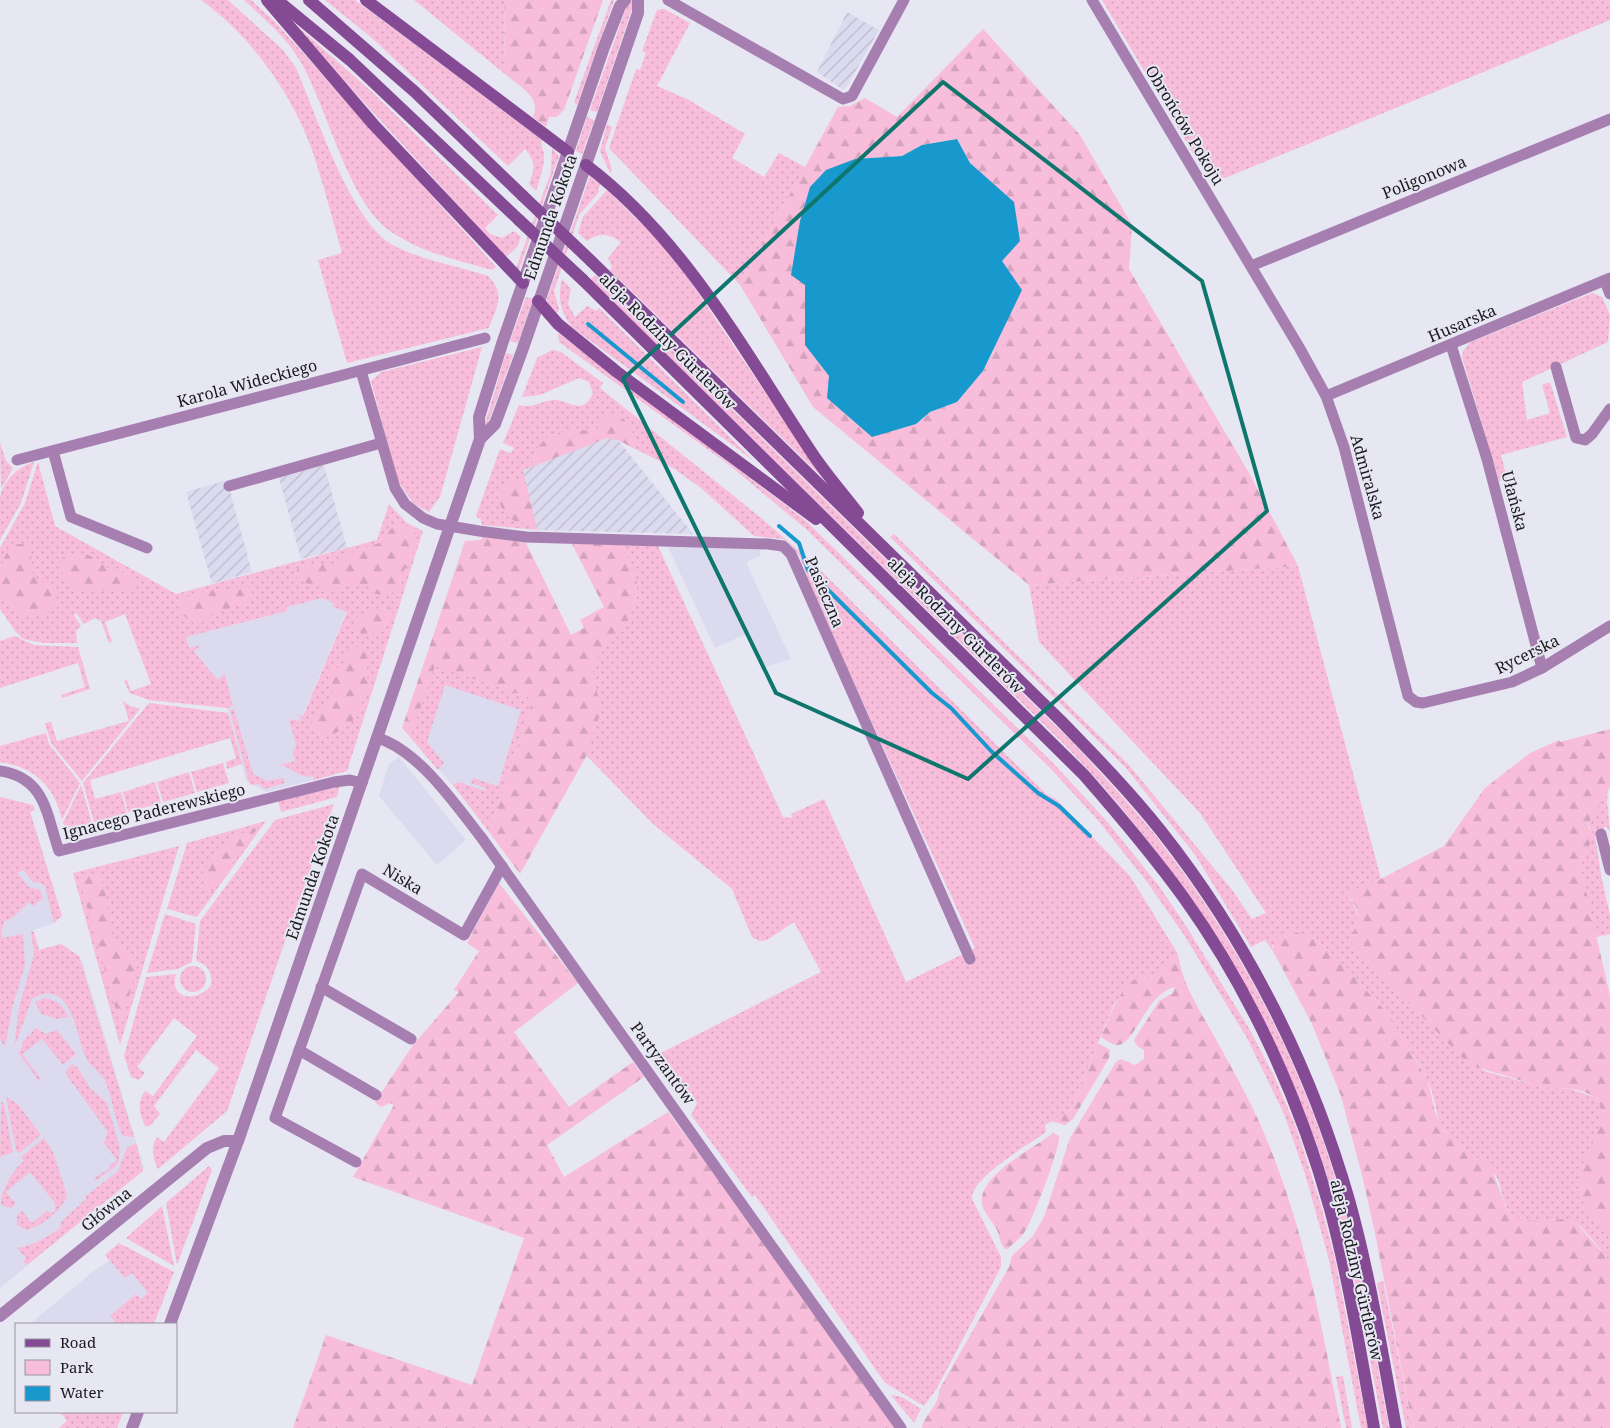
<svg xmlns="http://www.w3.org/2000/svg" width="1610" height="1428" viewBox="0 0 1610 1428" font-family="'Noto Serif',serif">
	<style>
		.built { fill: #dcdaee }
		.industrial { fill: url(#industrial-furrows) }
		.green { fill: url(#green-dots) }
		.forest { fill: url(#forest-firs); fill-rule: evenodd }
		.water { fill: #1899ce }
		.lines { fill: none; stroke-linecap: round; stroke-linejoin: round }
		.stream { stroke: #1899ce; stroke-width: 4 }
		.minor { stroke: #a67fb0; stroke-width: 11 }
		.tertiary { stroke: #a67fb0; stroke-width: 12 }
		.secondary { stroke: #844a93; stroke-width: 12 }
		.secondary-bridge { stroke: #844a93; stroke-width: 12 }
		.marked { fill: none; stroke: #0f766e; stroke-width: 4; stroke-linejoin: round }
		.labels { text-anchor: middle; dominant-baseline: central; stroke-width: 4; stroke-linejoin: round; paint-order: stroke }
		.street-label { font-size: 16px; fill: #1a1a1e; stroke: #e7e6f3 }
	</style>
	<defs>
		<pattern id="industrial-furrows" width="10" height="10" patternUnits="userSpaceOnUse" patternTransform="scale(1.25)"><rect width="10" height="10" fill="#dcdaee"/><path d="M-1 1l2-2M0 10L10 0M9 11l2-2" fill="none" stroke="#bcbacc"/></pattern>
		<pattern id="green-dots" width="8" height="8" patternUnits="userSpaceOnUse" patternTransform="scale(1.25)"><rect width="8" height="8" fill="#f7bdda"/><path d="M2 2h.1M6 6h.1" fill="none" stroke="#d3a2bb" stroke-width="1.8" stroke-linecap="round"/></pattern>
		<pattern id="forest-firs" width="22" height="20" patternUnits="userSpaceOnUse" patternTransform="scale(1.25)"><rect width="22" height="20" fill="#f7bdda"/><path d="M5 1l3.5 6h-7zM16 11l3.5 6h-7z" fill="#d3a2bb"/></pattern>
	</defs>
	<rect width="100%" height="100%" fill="#e7e6f3"/>
	<g class="built">
		<polygon points="667,545 760,550 760,556 748,561 747,565 791,659 765,667 748,633 715,648"/>
		<polygon points="356,589 301,719 314,780 266,792 246,780 227,708 233,706 225,675 218,681 193,652 199,646 189,649 185,637 287,611 286,607"/>
		<polygon points="434,665 533,699 489,832 471,806 410,737"/>
		<polygon points="399,757 466,840 437,865 379,796 389,764"/>
		<polygon points="30,812 62,916 54,923 33,930 39,950 79,956 82,961 144,1168 0,1288 0,820"/>
		<polygon points="121,1252 159,1298 154,1324 30,1324 94,1271"/>
	</g>
	<g class="industrial">
		<polygon points="847,12 879,30 846,88 842,89 817,72"/>
		<polygon points="607,438 618,440 693,534 537,530 522,470"/>
		<polygon points="324,465 347,548 301,559 279,478"/>
		<polygon points="227,480 252,572 212,584 186,492"/>
	</g>
	<g class="green">
		<path d="M201 0H228L283 50 296 68C316 114 350 219 391 244 414 258 461 267 488 276 506 295 497 306 489 328L347 363 318 260 342 253C332 218 323 182 311 147 290 91 250 35 201 0Z"/>
		<path d="M244 0H251L276 23 496 267 492 270C458 260 419 252 390 231 347 200 328 108 300 61 286 37 264 19 244 0Z"/>
		<path d="M325 0H355L542 140C540 146 544 150 544 156 544 168 540 179 536 191L529 184C535 169 536 161 525 149L508 166 372 38Z"/>
		<polygon points="414,0 504,0 505,74"/>
		<polygon points="611,0 614,0 577,105 574,102"/>
		<polygon points="629,0 635,0 597,112 590,110"/>
		<polygon points="1102,0 1610,0 1610,20 1225,178 1206,175"/>
		<polygon points="664,9 690,23 657,86 689,100 745,134 732,158 764,177 779,153 805,167 740,285 609,148 636,69 640,70 646,53 642,51 657,10"/>
		<polygon points="281,12 371,91 498,215 485,228 490,234 502,238 514,231 521,237 517,247 506,257"/>
		<polygon points="587,117 594,120 582,154 576,151"/>
		<polygon points="607,124 612,127 605,148 612,170 610,173 600,151"/>
		<polygon points="552,148 559,156 519,270 516,268 551,172"/>
		<polygon points="590,176 601,185 598,188 599,192 579,215 554,291 559,309 557,313 546,302"/>
		<path d="M607 190 657 239 686 275 822 477 610 270 612 267 608 258 621 242C609 234 600 232 587 241L578 233 583 217Z"/>
		<path d="M595 275 1071 741C1100 772 1129 803 1156 836 1242 946 1307 1073 1344 1208 1364 1280 1375 1354 1389 1428H1383C1367 1344 1353 1258 1327 1176 1276 1013 1184 870 1066 746L590 280Z"/>
		<path d="M562 279 571 289 568 304 575 317 587 306 596 311 599 308 753 460 573 328C561 315 557 297 562 279Z"/>
		<polygon points="1592,293 1602,297 1610,315 1608,342 1522,382 1527,420 1550,413 1542,385 1550,382 1567,437 1501,455 1507,479 1499,481 1462,357 1463,351 1471,342"/>
		<polygon points="526,297 533,299 518,343 510,341"/>
		<polygon points="558,333 805,520 1054,764 1105,819 1159,886 1186,926 1250,1030 1274,1076 1297,1130 1320,1202 1335,1259 1368,1428 1361,1428 1329,1260 1306,1177 1284,1114 1247,1038 1184,935 1147,882 1096,818 1050,768 806,529 728,464 559,342"/>
		<polygon points="482,347 440,497 429,512 414,504 397,480 371,381 381,372"/>
		<path d="M552 350 561 352 603 383 600 388 761 518 814 564 1046 794 1056 799 1130 876 1178 954C1166 969 1159 979 1138 977L1114 1004 1070 1111 1045 1125 1046 1132C1030 1144 970 1178 972 1199L1001 1257V1267L937 1388 924 1406 885 1383 755 1195 752 1197 691 1115 697 1103 691 1092H674L653 1062 659 1054 821 972 794 922 767 940 759 941 752 937 732 889 653 824 586 755 585 696 608 622 614 544 658 546 783 817 792 818 791 814 824 799 906 982 975 948 816 600 799 555 789 543 783 539 754 536 701 488 673 468 618 440 607 438 523 470 537 530 482 525 481 520 476 516 500 449 511 453 514 448 503 443 519 405C533 409 540 401 553 400 569 399 582 418 593 393L589 382 579 378 540 395 522 397 537 358Z"/>
		<polygon points="506,353 513,355 488,423 485,424"/>
		<polygon points="0,443 6,461 13,468 1,489"/>
		<path d="M34 462 21 503 0 540C0 527 0 510 0 497 3 481 19 466 34 462Z"/>
		<path d="M38 462 55 526 176 594 377 540 389 504 407 523 423 531 347 771 314 780 313 776C300 780 293 767 279 765L295 761 293 751 296 746 289 719 299 721 301 717 293 713 303 716 347 612 333 607 334 603 322 598 287 607V611L186 637 189 648 200 645 194 652 218 680 225 674 233 706 227 708 149 700 130 693 124 681 127 680 131 691 151 684 125 614 105 622 112 641 109 643 101 621 95 618 84 624 76 613 74 615 81 626 76 631 77 643H44L23 639 15 631 0 609V548L25 503Z"/>
		<path d="M894 534 1128 764 1233 891 1252 919 1266 913 1200 813 1039 642 1029 585 1298 566 1381 879 1344 894C1356 902 1363 920 1353 932L1484 1071 1542 1087 1570 1089 1594 1097 1600 1103 1607 1123 1599 1149 1586 1169 1588 1208 1610 1232V1261C1602 1252 1584 1227 1574 1222 1555 1214 1531 1228 1515 1217 1500 1206 1504 1189 1496 1176 1482 1157 1458 1150 1445 1131 1434 1116 1436 1097 1428 1081 1417 1059 1401 1038 1389 1015L1336 957 1312 937 1272 945 1274 953 1265 940 1251 947 1196 856 1126 768 890 537Z"/>
		<polygon points="15,636 34,645 78,647 90,689 62,698 61,695 85,687 78,663 0,688 0,641"/>
		<polygon points="434,665 533,699 489,832 453,785 458,782 485,791 486,788 471,783 473,778 498,786 521,710 445,685 427,742 444,763 438,770 410,737"/>
		<polygon points="123,701 130,706 140,709 82,781 51,743 45,723 51,722 57,741 129,721"/>
		<polygon points="149,703 228,713 242,764 227,769 226,762 236,758 230,738 90,780 95,799 121,792 127,813 94,822 83,783"/>
		<polygon points="234,709 253,774 267,781 284,778 285,783 264,789 259,784 251,785 249,783 230,710"/>
		<path d="M46 733 49 744 80 783 62 820C55 786 34 767 0 762V746Z"/>
		<polygon points="223,763 229,783 197,792 191,772"/>
		<polygon points="189,772 195,793 163,802 157,782"/>
		<polygon points="155,782 161,803 128,812 123,792"/>
		<polygon points="81,785 92,823 68,830 63,823"/>
		<polygon points="340,785 337,797 281,812 278,801"/>
		<polygon points="1608,790 1607,801 1610,832 1606,826 1595,836 1602,880 1610,915 1610,934 1596,937 1581,869 1583,857 1592,833 1588,824"/>
		<polygon points="0,797 33,805 35,810 30,812 62,916 54,923 45,886 41,883 33,882 23,870 17,873 29,887 40,890 43,898 33,906 29,902 13,917 4,922 1,935 3,938 23,934 25,965 12,1009 5,1047 0,1039"/>
		<path d="M334 804 297 906 227 1111 158 1169C153 1159 150 1147 157 1137L164 1142 219 1068 196 1050 154 1106 160 1114 150 1126H145C139 1113 137 1102 145 1091L153 1096 197 1036 174 1018 137 1067 145 1073 139 1080 131 1077 124 1056 146 977 176 974C168 1000 198 1003 211 985 213 974 208 964 196 961L200 921 275 820Z"/>
		<polygon points="266,821 197,917 167,909 187,843"/>
		<polygon points="179,846 120,1045 73,873"/>
		<polygon points="165,914 196,924 192,962 178,969 147,973"/>
		<path d="M31 932H34L39 950 61 944 79 956 134 1137 123 1136C114 1119 113 1099 105 1081 101 1072 91 1067 86 1058 76 1036 71 975 32 999L14 1048 19 1007 34 954Z"/>
		<circle cx="193" cy="979" r="13"/>
		<path d="M44 998C56 999 64 1006 68 1017L57 1019 41 1014 35 1002Z"/>
		<polygon points="36,1028 46,1034 57,1030 76,1054 63,1065 42,1039 22,1054 41,1079 39,1081 19,1054 24,1040"/>
		<polygon points="72,1064 77,1067 90,1088 107,1103 120,1148 119,1160 115,1167 95,1181 94,1178 109,1169 109,1166 117,1160 104,1143 108,1132 65,1073"/>
		<polygon points="6,1097 17,1103 41,1135 19,1153 16,1150"/>
		<polygon points="1,1101 4,1104 13,1152 0,1157"/>
		<path d="M44 1138 53 1152 67 1195C63 1210 41 1227 26 1230L17 1225V1215L22 1211 32 1223 47 1211 52 1213 55 1210V1203L30 1172 6 1192 16 1204 11 1208 1 1205C0 1192 14 1168 24 1161L21 1157Z"/>
		<path d="M136 1143 143 1171 27 1265 23 1261 26 1258 17 1248C34 1245 47 1238 60 1228L61 1222 86 1199V1196L118 1171 127 1148Z"/>
		<polygon points="209,1166 212,1170 177,1265 166,1203"/>
		<polygon points="162,1206 174,1266 126,1238"/>
		<polygon points="119,1243 174,1272 154,1324 117,1324 110,1316 136,1294 141,1299 148,1293 132,1273 125,1278 105,1255"/>
		<polygon points="1383,1281 1413,1428 1406,1428 1377,1283"/>
		<polygon points="1343,1376 1352,1428 1346,1428 1336,1377"/>
		<polygon points="891,1395 902,1397 921,1409 914,1423"/>
		<polygon points="60,1412 72,1412 74,1414 77,1412 123,1412 117,1428 59,1428 67,1421"/>
	</g>
	<g class="forest">
		<path d="M504 0H603L564 110 556 117H549L546 127 533 117C542 97 519 86 505 74Z"/>
		<path d="M983 29 1080 135 1132 225 1129 269 1249 473 1298 566 1029 585 813 407 740 285 838 107 850 106 865 98 897 117ZM957 139 970 163 986 179 1002 261 993 352 983 371 957 402 930 412 916 424 829 376 805 345V285L855 159 902 156 922 145Z"/>
		<path d="M612 413C626 415 638 436 635 449L618 440 607 438 531 467 537 448 548 437 569 429 593 431 598 428 607 415Z"/>
		<path d="M524 476 536 525C529 522 524 524 517 522 506 519 489 494 504 485 511 480 517 484 524 476Z"/>
		<path d="M399 521 414 531 417 535 412 555 404 571 400 589C392 594 379 597 371 592V588L366 585 357 584 327 590 305 583 297 578V570C308 560 317 565 330 566L345 555 382 542 395 523Z"/>
		<path d="M483 536 526 543 571 635 584 628 580 620 604 607 572 544C584 544 602 541 614 544 630 549 640 582 637 597 634 607 629 620 623 629 615 642 600 649 595 664 590 679 600 694 600 709 599 725 589 737 588 753L520 874 489 832 533 699 435 666 410 737 402 728 465 541 481 540Z"/>
		<path d="M16 544H27L30 547 33 575 36 578 54 588 57 599V608L45 614 26 617C11 610 12 603 0 593 0 576 0 553 16 544Z"/>
		<path d="M75 554C92 553 91 558 104 566 113 571 123 572 132 575L136 578 137 584 124 591 78 590 65 580 61 568 62 558Z"/>
		<path d="M243 586 248 587 252 593 248 602 217 612 199 624 194 623 180 613 179 603C188 587 227 592 243 586Z"/>
		<polygon points="388,607 392,609 393,614 380,632 362,634 354,629 354,620 367,610"/>
		<path d="M362 646 367 649 371 658 366 670 369 687 355 718 346 728 327 737H322L312 731V720L333 695 328 682 329 672C332 670 338 668 341 666 348 657 348 648 362 646Z"/>
		<path d="M1610 729V787L1588 824 1589 829 1595 835 1583 857 1581 869 1610 996V1232C1601 1222 1588 1212 1582 1200 1565 1169 1610 1138 1599 1102 1585 1085 1560 1090 1541 1087 1533 1086 1527 1082 1519 1080 1500 1073 1483 1071 1465 1061L1349 940C1359 924 1364 905 1343 894L1381 879 1444 846 1485 788 1530 753 1559 740 1560 742Z"/>
		<polygon points="259,826 213,891 207,890 200,876 233,837"/>
		<path d="M94 873 100 874C113 908 102 939 138 962L121 1028 80 882 85 875Z"/>
		<polygon points="499,883 578,983 514,1032 569,1107 633,1062 644,1077 547,1145 564,1177 668,1112 837,1338 901,1428 293,1428 326,1335 472,1385 524,1238 353,1177 394,1105 390,1103 381,1107 375,1102 413,1045 459,992 454,990 479,951 467,943"/>
		<path d="M1288 930 1312 937 1336 957 1389 1015 1428 1081 1435 1112 1445 1132 1461 1147 1491 1167 1506 1208 1513 1216 1531 1221 1565 1219 1576 1223 1610 1261V1428H1413L1375 1233 1363 1179 1341 1096 1312 1024 1274 953C1271 940 1277 936 1288 930Z"/>
		<path d="M1178 954C1182 984 1199 1009 1214 1036 1234 1072 1254 1107 1269 1145 1306 1236 1323 1332 1341 1428H922C925 1413 940 1405 939 1390L1009 1267 1012 1256 1033 1236 1044 1217 1070 1138 1116 1062 1121 1059 1135 1065 1144 1059V1050L1137 1046 1134 1040 1159 1001 1173 993 1175 987C1146 994 1136 1042 1119 1045 1113 1046 1106 1040 1101 1037 1110 1016 1118 990 1138 977 1159 979 1166 969 1178 954Z"/>
		<polygon points="1098,1043 1110,1050 1109,1058 1073,1119 1065,1125 1051,1121 1070,1111"/>
		<path d="M1053 1133 1059 1136C1061 1147 1032 1222 1024 1233 1020 1239 1013 1243 1008 1249H1005C999 1242 1000 1235 996 1228 992 1221 986 1215 983 1208 972 1177 1034 1149 1053 1133Z"/>
	</g>
	<polygon class="water" points="957,139 970,163 1014,202 1020,241 1002,261 1022,290 983,371 957,402 930,412 916,424 872,437 827,398 829,376 805,345 805,285 791,275 800,221 810,187 826,170 855,159 902,156 922,145"/>
	<g class="lines">
		<g class="stream">
			<polyline points="588,324 683,402"/>
			<polyline points="779,526 799,543 808,570 813,575 932,693 951,708 992,752 1038,793 1059,806 1090,836"/>
		</g>
		<g class="minor">
			<polyline points="668,0 843,99 852,96 904,0"/>
			<polyline points="1092,0 1299,347 1326,396 1344,447 1408,696 1416,702 1423,703 1512,682 1542,668 1610,626"/>
			<polyline points="1251,266 1610,119"/>
			<polyline points="1605,281 1610,294"/>
			<polyline points="1451,345 1487,459 1542,668"/>
			<polyline points="1556,367 1576,438 1585,440 1592,434 1610,409"/>
			<polyline points="361,371 395,488 405,504 423,518 437,524 479,531 526,537 768,544 783,546 791,554 970,959"/>
			<polyline points="1326,396 1610,278"/>
			<polyline points="53,451 71,517 147,548"/>
			<polyline points="17,460 485,338"/>
			<polyline points="229,486 381,443"/>
			<path d="M378 738C419 751 455 804 481 837L901 1428"/>
			<path d="M0 771C46 778 46 814 59 851L334 782 350 780 362 783"/>
			<polyline points="1601,834 1610,870"/>
			<polyline points="321,987 411,1039"/>
			<polyline points="299,1050 376,1095"/>
			<polyline points="356,1162 275,1118 362,874 464,935 502,866"/>
		</g>
		<g class="tertiary">
			<polyline points="480,439 495,424 522,351 638,13 638,0"/>
			<polyline points="0,1316 207,1148 224,1141 238,1141"/>
			<polyline points="170,1324 238,1141 480,439 479,417 502,344 604,47 620,6 625,0"/>
			<polyline points="132,1428 138,1412"/>
		</g>
		<g class="secondary">
			<polyline points="267,0 373,124 523,283"/>
			<polyline points="277,0 350,60 519,220"/>
			<polyline points="309,0 415,92 523,196"/>
			<polyline points="366,0 568,152"/>
			<path d="M586 165C684 239 743 349 810 450 824 472 842 492 858 513"/>
			<path d="M591 261 1061 721C1096 757 1130 792 1161 831 1247 940 1311 1067 1349 1200 1370 1275 1382 1352 1396 1428"/>
			<path d="M583 280 1084 775C1119 815 1153 855 1184 898 1250 990 1300 1100 1330 1209 1349 1281 1361 1355 1374 1428"/>
			<polyline points="538,301 558,324 617,372 816,519"/>
		</g>
		<g class="secondary-bridge">
			<polyline points="523,196 591,261"/>
			<polyline points="519,220 583,280"/>
		</g>
	</g>
	<path class="marked" d="M943 82 1202 281 1267 511 968 779 776 693 623 379Z"/>
	<g class="labels">
		<g class="street-label">
			<text transform="translate(1185 125) rotate(59)">Obrońców Pokoju</text>
			<text transform="translate(1424 177) rotate(-22)">Poligonowa</text>
			<text transform="translate(550 217) rotate(-71)">Edmunda Kokota</text>
			<text transform="translate(1462 323) rotate(-23)">Husarska</text>
			<text transform="translate(668 341) rotate(45)">aleja Rodziny Gürtlerów</text>
			<text transform="translate(247 383) rotate(-15)">Karola Wideckiego</text>
			<text transform="translate(1368 477) rotate(74)">Admiralska</text>
			<text transform="translate(1515 501) rotate(75)">Ułańska</text>
			<text transform="translate(825 592) rotate(67)">Pasieczna</text>
			<text transform="translate(956 625) rotate(45)">aleja Rodziny Gürtlerów</text>
			<text transform="translate(1527 654) rotate(-26)">Rycerska</text>
			<text transform="translate(154 811) rotate(-14)">Ignacego Paderewskiego</text>
			<text transform="translate(312 877) rotate(-71)">Edmunda Kokota</text>
			<text transform="translate(403 879) rotate(31)">Niska</text>
			<text transform="translate(663 1063) rotate(54)">Partyzantów</text>
			<text transform="translate(106 1209) rotate(-39)">Główna</text>
			<text transform="translate(1357 1270) rotate(77)">aleja Rodziny Gürtlerów</text>
		</g>
	</g>
	<rect x="15" y="1323" width="162" height="90" fill="#e7e6f3" stroke="#95949e"/>
	<rect x="25" y="1339" width="25" height="8" fill="#844a93" stroke="#95949e"/>
	<text x="60" y="1348" font-size="15" fill="#1a1a1e">Road</text>
	<rect x="25" y="1360" width="25" height="15" fill="#f7bdda" stroke="#95949e"/>
	<text x="60" y="1373" font-size="15" fill="#1a1a1e">Park</text>
	<rect x="25" y="1386" width="25" height="15" fill="#1899ce" stroke="#95949e"/>
	<text x="60" y="1398" font-size="15" fill="#1a1a1e">Water</text>
</svg>
